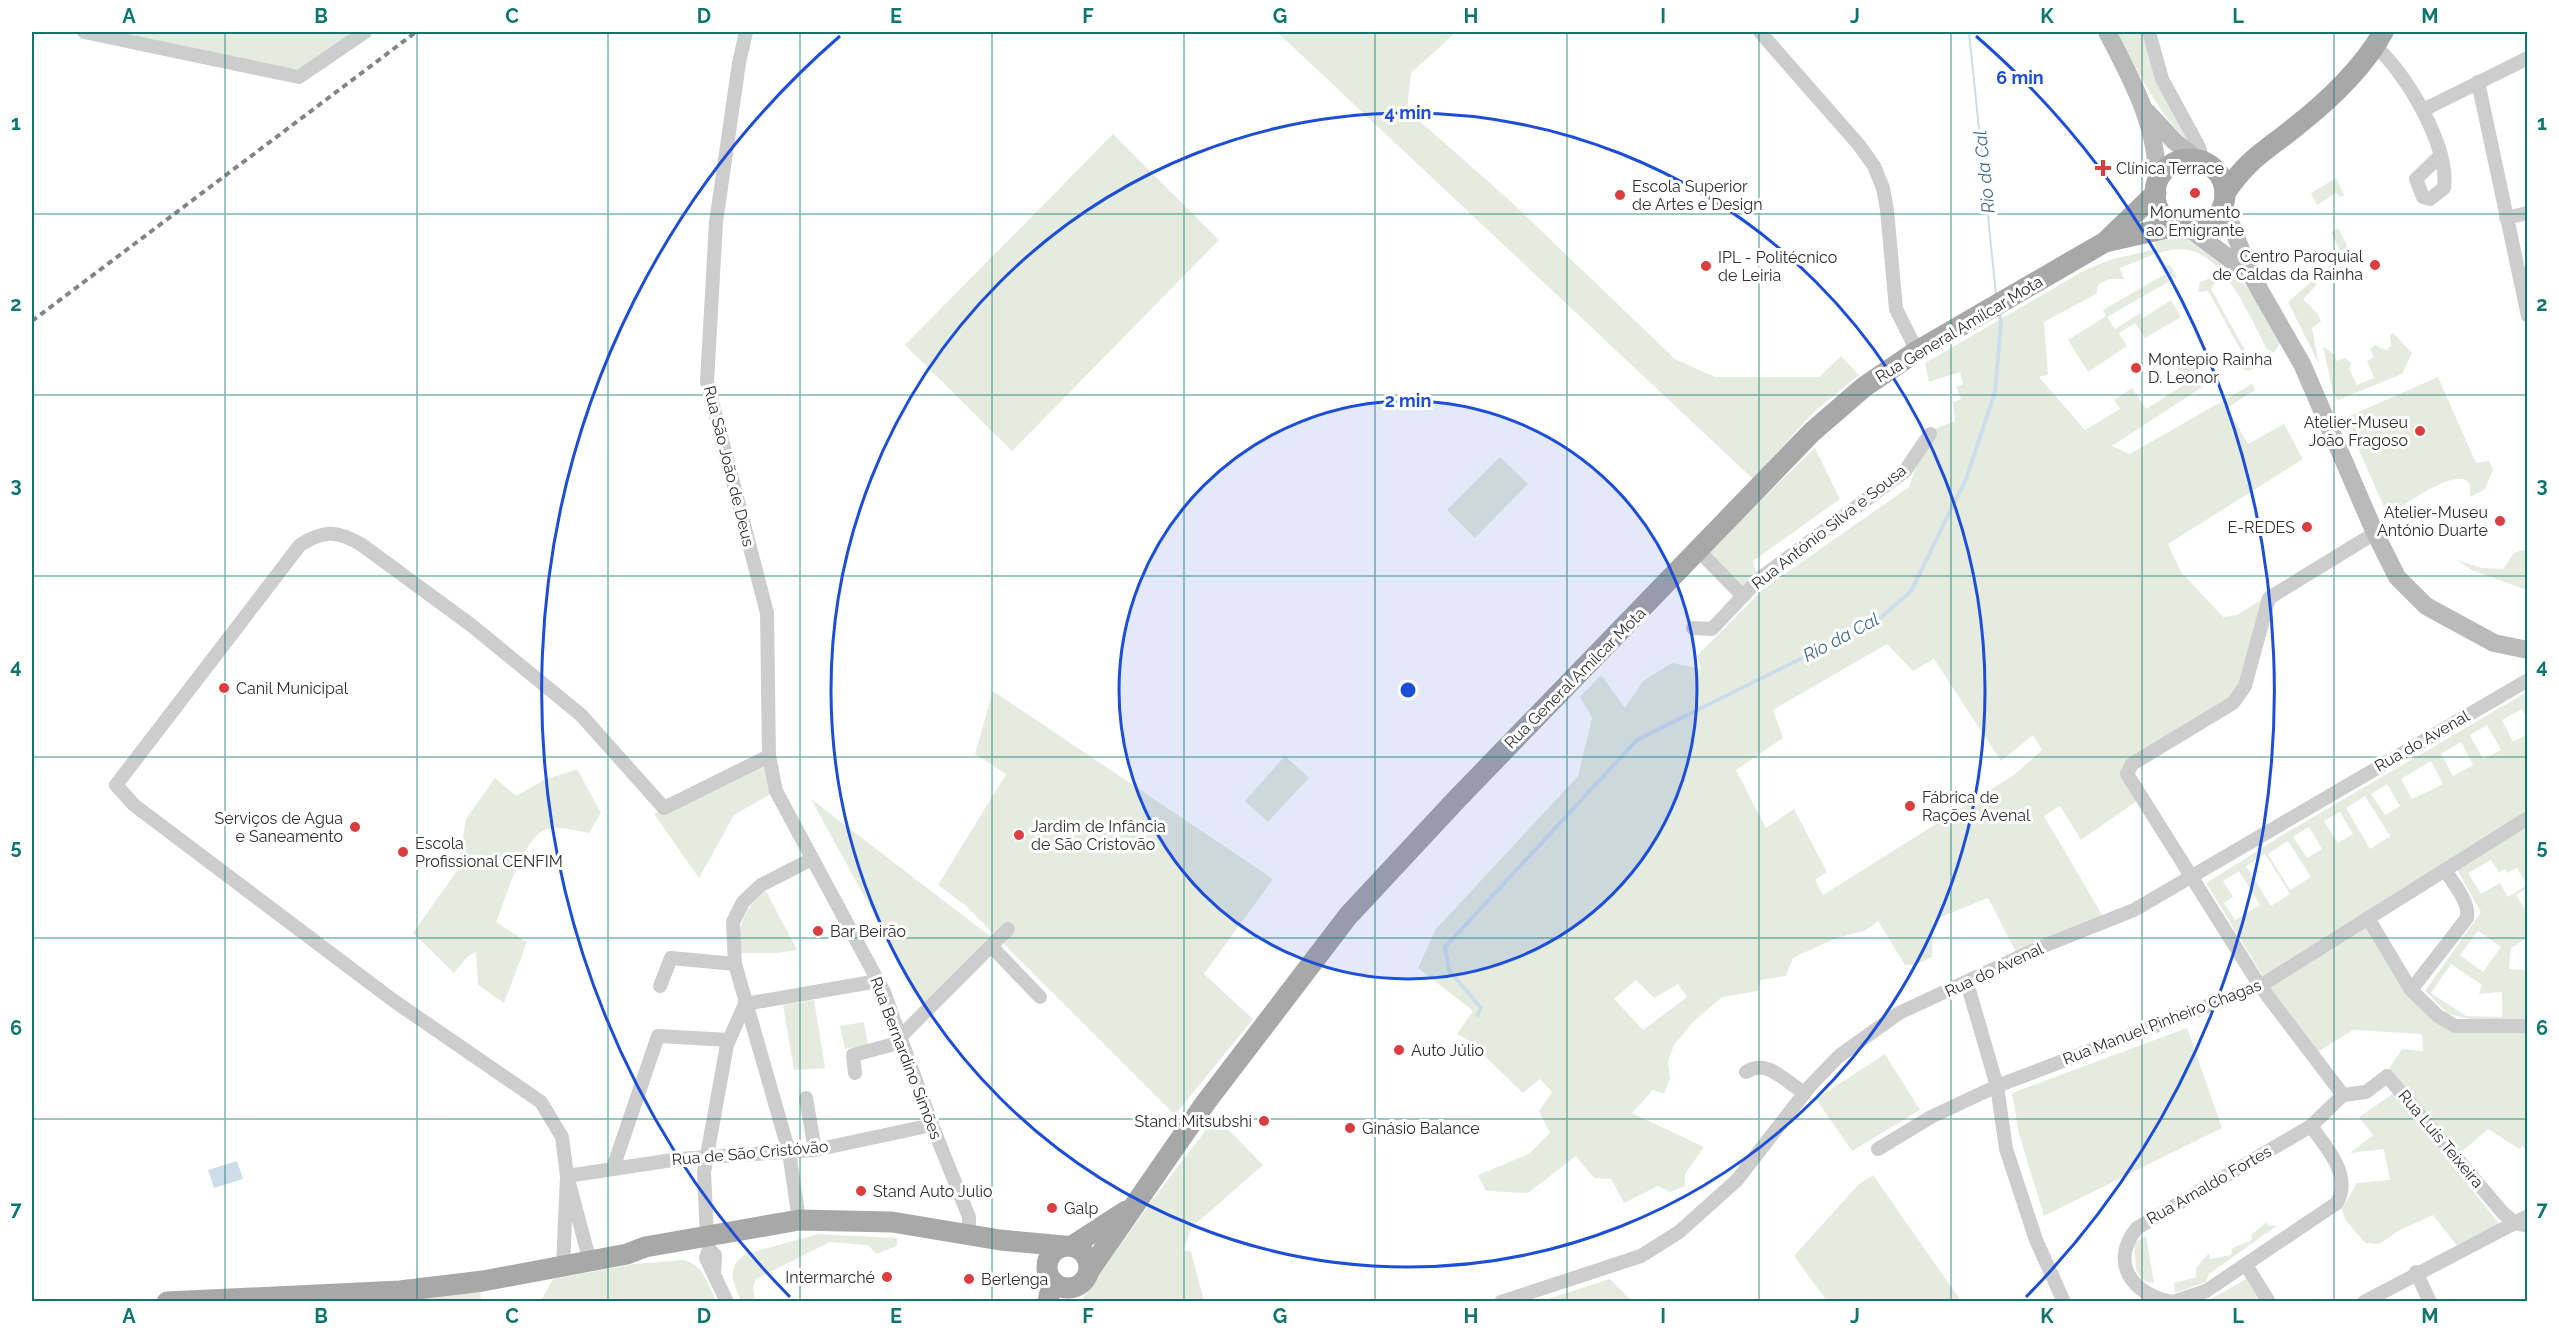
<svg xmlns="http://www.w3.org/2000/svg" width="2559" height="1333" viewBox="0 0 2559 1333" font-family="Raleway,sans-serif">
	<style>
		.green { fill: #e5ecdf; fill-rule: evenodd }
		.water { fill: #cdddea }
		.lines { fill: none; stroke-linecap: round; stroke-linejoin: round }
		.stream { stroke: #cdddea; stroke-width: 4 }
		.minor { stroke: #cdcdcd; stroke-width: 14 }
		.secondary { stroke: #bababa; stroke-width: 18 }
		.primary { stroke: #a8a8a8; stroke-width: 21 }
		.rail { stroke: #858585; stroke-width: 4; stroke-dasharray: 6 4.5; stroke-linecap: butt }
		.grid { fill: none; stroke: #0f766e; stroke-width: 1.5; stroke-opacity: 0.55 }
		.ring { fill: none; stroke: #1d4ed8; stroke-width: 3 }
		.poi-dot { fill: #db3e41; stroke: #fff; stroke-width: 2 }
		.labels { text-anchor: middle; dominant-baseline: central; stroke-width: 6; stroke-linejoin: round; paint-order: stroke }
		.poi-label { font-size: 16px; fill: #303030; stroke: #fff; text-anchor: start }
		.street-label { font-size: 16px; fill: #303030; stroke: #fff }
		.water-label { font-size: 18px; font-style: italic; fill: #426c8e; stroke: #fff }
		.centre { fill: #1d4ed8; stroke: #fff; stroke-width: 3 }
		.ring-label { font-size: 18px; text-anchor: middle; font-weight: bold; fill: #1d4ed8; stroke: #fff; stroke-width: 6; stroke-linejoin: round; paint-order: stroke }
		.neatline { fill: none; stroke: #0f766e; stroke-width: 2 }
		.grid-label { font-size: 20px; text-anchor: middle; font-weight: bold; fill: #0f766e }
	</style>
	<rect width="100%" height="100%" fill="#fff"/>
	<g class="green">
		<polygon points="84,32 365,32 299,77"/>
		<polygon points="1277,32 1449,32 1453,35 1411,73 1407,110 1507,198 1675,359 1715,377 1819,377 1841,356 1859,375 1814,412 1753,479"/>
		<path d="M2115 32H2142L2159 81 2185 132 2186 139C2154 109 2138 68 2115 32Z"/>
		<polygon points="1113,134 1219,240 1012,451 905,345"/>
		<polygon points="2336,178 2344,195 2340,197 2336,193 2317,205 2311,193"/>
		<polygon points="2338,228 2352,255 2317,280 2316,286 2303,299 2317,313 2321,321 2312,328 2319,364 2288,302 2342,255 2331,232"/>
		<path d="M2181 238C2231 252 2257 300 2281 342L2274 353 2267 349C2250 318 2227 258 2188 250 2167 246 2139 261 2120 268L2124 279H2110L2099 284 2096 294 2044 322 2048 375 2039 377 2085 430 2120 409 2114 400 2132 388 2146 409 2187 383 2175 364 2188 355 2207 384 2112 446 2130 454 2252 384 2255 390 2227 408 2248 444 2284 424 2303 459 2168 544 2181 572 2223 617 2237 615 2264 598 2241 686 2229 699 2129 761 2137 801 2081 840 2060 806 2044 816 2104 918 2016 952 1988 898 1933 920 1932 957 1915 965H1905L1878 921C1866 933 1856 932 1841 937 1824 943 1808 951 1793 958L1786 976 1761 980 1758 991 1722 997 1693 1022 1674 1045 1668 1061 1670 1079 1664 1094 1653 1090 1632 1113 1704 1147 1685 1174V1186L1670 1192 1658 1186 1624 1203 1611 1179 1594 1178 1576 1156 1528 1193 1486 1191 1478 1175 1529 1154 1550 1133 1539 1111 1552 1092 1540 1079 1523 1093 1468 1040 1457 1034 1473 1011 1418 968 1436 929 1578 776 1592 718 1580 697 1601 675 1625 708 1643 681 1672 663 1701 669 1697 656 1763 589 1909 487 1929 431 1955 421 1953 402 1961 399 1956 387 1963 384 1960 372 1929 382 1925 363 2085 270 2109 260 2156 249 2155 241ZM1887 644 1913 671 1934 659 2001 761 2033 735 2042 750 2014 775 1823 895 1815 880 1827 872 1794 809 1766 828 1736 770 1783 738 1773 710ZM1636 980 1654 998 1678 984 1687 997 1643 1030 1614 999Z"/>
		<polygon points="2167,265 2170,265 2177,277 2107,317 2115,329 2140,313 2143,318 2171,300 2181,317 2145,338 2135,323 2119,333 2127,346 2088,372 2068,340 2106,316 2103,310 2165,274 2162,269"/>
		<polygon points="2211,278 2216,281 2211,289 2251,361 2258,357 2260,364 2249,371 2244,370 2242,367 2248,363 2208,291 2198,292 2200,282"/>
		<polygon points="2393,333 2412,353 2402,374 2338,400 2333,393 2323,346 2335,355 2336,361 2345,358 2351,363 2349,369 2357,385 2374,378 2367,361 2374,357 2370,349 2375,345 2386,350 2391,346 2390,335"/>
		<path d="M2438 377 2476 463 2489 461 2493 470 2485 489 2470 497C2470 493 2471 486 2469 483 2458 465 2399 508 2388 516L2345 418Z"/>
		<polygon points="1815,448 1840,499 1753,561 1757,577 1746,588 1708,551"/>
		<polygon points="1500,457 1528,484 1475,538 1447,510"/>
		<polygon points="2527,548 2527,590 2471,570 2457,560 2482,568 2503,569 2514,553"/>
		<polygon points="993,691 1273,879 1204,974 1253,1019 1175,1115 965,905 938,885 1006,774 975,754"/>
		<path d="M2527 692V719L2522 709 2502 720 2513 742 2527 734V888L2516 895 2524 908 2527 906V938L2511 948 2509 969 2527 970V1020L2478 1021 2448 1014 2425 991 2481 912 2451 859 2263 976 2206 883 2291 830ZM2487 725 2501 750 2483 759 2470 735ZM2461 742 2473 765 2453 776 2441 754ZM2431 761 2443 784 2412 799 2401 779ZM2387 784 2400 806 2385 815 2371 794ZM2365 796 2390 836 2370 849 2346 808ZM2340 812 2353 834 2338 843 2324 821ZM2309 827 2322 849 2307 858 2293 837ZM2288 841 2311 877 2290 890 2268 854ZM2265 854 2290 894 2271 906 2246 866ZM2491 860 2499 872 2505 869 2507 873 2517 868 2527 885 2508 897 2500 883 2481 894 2468 873ZM2239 871 2260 905 2235 920 2224 903 2233 897 2223 881ZM2478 931 2501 947 2483 972 2460 955ZM2451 964 2482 985 2479 994 2502 992V1017L2466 1016 2431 993Z"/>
		<polygon points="769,756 776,791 734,815 699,878 654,814"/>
		<polygon points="1285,756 1309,778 1268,822 1245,801"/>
		<path d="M577 769 601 813 589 833C577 831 558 825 547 829 523 836 506 898 496 922L527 942 504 1003 478 985 476 952 467 957 454 973 413 933 458 869 466 819 495 778 516 796 544 780Z"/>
		<polygon points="811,799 995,940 925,1007"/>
		<path d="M766 891 797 950 777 953H739C738 927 743 907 766 891Z"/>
		<polygon points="2367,921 2437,1018 2527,1029 2527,1151 2523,1146 2519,1149 2488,1129 2459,1154 2388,1070 2402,1049 2423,1051 2422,1034 2353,1030 2316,1053 2264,986"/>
		<polygon points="814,1000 825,1068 794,1070 783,1005"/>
		<polygon points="864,1022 868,1045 845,1049 840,1026"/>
		<polygon points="2187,1028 2222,1128 2044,1216 2019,1134 2012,1093"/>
		<polygon points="1885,1054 1920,1110 1852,1151 1816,1099"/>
		<polygon points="2394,1093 2501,1226 2458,1247 2433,1215 2400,1230 2379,1244 2365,1243 2345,1219 2342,1209 2357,1183 2390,1180 2384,1149 2350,1153 2373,1135 2359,1117"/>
		<polygon points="1216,1117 1263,1165 1192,1227 1183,1251 1191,1251 1204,1301 1081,1301 1153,1199"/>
		<polygon points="1873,1175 1961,1301 1827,1301 1794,1256 1859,1184"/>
		<polygon points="2267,1222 2268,1226 2278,1225 2209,1274 2206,1282 2175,1293 2174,1283 2196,1277 2196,1268 2209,1253 2210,1259 2231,1255 2232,1248 2252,1240 2251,1235"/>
		<path d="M818 1234 897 1238V1246L876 1254 868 1245 830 1242 756 1279 753 1287 755 1301H741C733 1282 725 1268 746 1254Z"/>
		<polygon points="2146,1236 2154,1283 2143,1281 2136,1270 2134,1243"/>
		<path d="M683 1260C703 1264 708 1284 716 1301H541L553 1279 634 1264Z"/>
		<polygon points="1610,1279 1632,1301 1541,1301"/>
		<polygon points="2246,1279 2261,1301 2207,1301"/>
		<polygon points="480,1292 481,1301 357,1302"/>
	</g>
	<g class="water">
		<polygon points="1968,32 1970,32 1997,294 1995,294"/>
		<polygon points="237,1161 243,1179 214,1188 208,1170"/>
	</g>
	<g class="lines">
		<polyline class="stream" points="1478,1015 1481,1008 1449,970 1445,947 1637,740 1877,621 1911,591 1966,479 1995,392 2001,322 1999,310"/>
		<g class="minor">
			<polyline points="84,32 299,77 365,32"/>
			<polyline points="746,32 739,63 716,222 707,382 767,613 769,756 776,791 884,992 932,1125 969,1217 969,1234"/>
			<polyline points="1760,32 1859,145 1874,166 1883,188 1887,210 1896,309 1917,351"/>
			<polyline points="2149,32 2162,79 2199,147 2203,162"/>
			<path d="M2374 45C2405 71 2450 147 2444 188L2430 199 2423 197 2416 179 2440 156"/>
			<polyline points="2478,82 2528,316"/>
			<polyline points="2423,110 2528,58"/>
			<polyline points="2506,218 2528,213"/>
			<polyline points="1699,551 1743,596"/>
			<polyline points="1693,628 1712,629 1759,579 1905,471 1930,434"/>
			<path d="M2368 918 2411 990 2467 918C2470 902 2453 883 2445 870"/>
			<polyline points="992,947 1040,997"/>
			<polyline points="1967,983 1997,1086 2006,1149 2036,1240 2064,1302"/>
			<polyline points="660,986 671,958 735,964"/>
			<polyline points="2411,990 2438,1016 2455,1026 2528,1026"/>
			<polyline points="745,1004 878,981"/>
			<polyline points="900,1037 1008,929"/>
			<path d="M1746 1072C1768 1058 1785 1082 1805 1093"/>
			<polyline points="855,1073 853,1055 902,1042"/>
			<polyline points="2343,1095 2260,986 2127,774 2132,764 2233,703 2245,686 2269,598 2375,533"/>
			<polyline points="2343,1095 2366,1092 2387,1076 2503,1213 2515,1223 2528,1226"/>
			<polyline points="806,1098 815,1150"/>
			<polyline points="1878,1149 1931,1117 1997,1086 2260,986 2528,818"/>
			<polyline points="613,1168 658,1036 729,1040"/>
			<polyline points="567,1176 679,1159 815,1150 932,1125"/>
			<polyline points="569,1183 590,1262"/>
			<polyline points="799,1220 789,1152 735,964 733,922 743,902 761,885 812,859"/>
			<polyline points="707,1237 704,1172 727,1045 745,1004"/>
			<polyline points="2246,1265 2269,1302"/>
			<path d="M563 1267 567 1176 562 1137 541 1102 394 1001 134 805 116 785 300 545C324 530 337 530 362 545L471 625 581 715 664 808 769 756"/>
			<polyline points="2416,1272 2430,1302"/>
			<polyline points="714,1273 715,1255 709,1249 706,1258 727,1302"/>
			<polyline points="1501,1302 1641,1256 1679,1232 1737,1180 1810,1086 1839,1056 1899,1013 2041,947 2134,910 2528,680"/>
			<path d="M2172 1302C2132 1295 2109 1262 2137 1228L2311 1126 2343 1095"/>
			<path d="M2173 1302 2206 1291 2337 1203C2352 1174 2327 1149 2311 1126"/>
			<polyline points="2364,1302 2528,1216"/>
		</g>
		<g class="secondary">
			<path d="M2107 32C2132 80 2158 127 2157 182"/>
			<polyline points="2147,112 2174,141 2198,160"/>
			<polyline points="2223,204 2251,275 2302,364 2375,533 2397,577 2426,606 2494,643 2528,650"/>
			<polyline points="2190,229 2250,274"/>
		</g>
		<g class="primary">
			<circle cx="2190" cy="194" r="35"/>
			<path d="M2225 193C2248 159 2264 152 2295 127 2327 102 2364 67 2383 32"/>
			<polyline points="2105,242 2176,226"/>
			<polyline points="1072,1246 1126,1211"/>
			<circle cx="1068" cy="1267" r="21"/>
			<polyline points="1089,1271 1206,1102 1348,916 1457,799 1812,432 1864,387 1917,351 2105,242 2156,193"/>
			<polyline points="167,1302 400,1291 483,1281 627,1254 645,1247 799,1220 892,1222 1000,1240 1064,1246"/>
			<polyline points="1048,1302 1052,1281"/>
		</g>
		<polyline class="rail" points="32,321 416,32"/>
	</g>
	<path class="grid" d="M225 32V1302M417 32V1302M608 32V1302M800 32V1302M992 32V1302M1184 32V1302M1375 32V1302M1567 32V1302M1759 32V1302M1951 32V1302M2142 32V1302M2334 32V1302M32 214H2528M32 395H2528M32 576H2528M32 757H2528M32 938H2528M32 1119H2528"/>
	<circle cx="1408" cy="690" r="289" fill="#1d4ed8" fill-opacity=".12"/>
	<g class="ring">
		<circle cx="1408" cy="690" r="289"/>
		<circle cx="1408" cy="690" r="577"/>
		<path d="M790 1297A866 866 0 0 1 840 36M1976 36A866 866 0 0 1 2026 1297"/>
	</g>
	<g class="poi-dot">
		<path d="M2100 159h6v6h6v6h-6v6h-6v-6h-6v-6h6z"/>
		<circle cx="2195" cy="193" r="6"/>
		<circle cx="1620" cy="195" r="6"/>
		<circle cx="2375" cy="265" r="6"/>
		<circle cx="1706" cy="266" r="6"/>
		<circle cx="2136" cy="368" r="6"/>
		<circle cx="2420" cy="431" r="6"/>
		<circle cx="2500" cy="521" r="6"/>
		<circle cx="2307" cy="527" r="6"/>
		<circle cx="224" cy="688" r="6"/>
		<circle cx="1910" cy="806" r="6"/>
		<circle cx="355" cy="827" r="6"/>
		<circle cx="1019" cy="835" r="6"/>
		<circle cx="403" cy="852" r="6"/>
		<circle cx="818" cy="931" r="6"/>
		<circle cx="1399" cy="1050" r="6"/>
		<circle cx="1264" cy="1121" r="6"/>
		<circle cx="1350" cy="1128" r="6"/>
		<circle cx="861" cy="1191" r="6"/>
		<circle cx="1052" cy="1208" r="6"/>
		<circle cx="887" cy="1277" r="6"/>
		<circle cx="969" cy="1279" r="6"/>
	</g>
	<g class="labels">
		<g class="poi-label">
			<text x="2116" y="168">Clínica Terrace</text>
			<text x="1632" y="186">Escola Superior<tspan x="1632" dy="18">de Artes e Design</tspan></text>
			<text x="2195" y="212" text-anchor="middle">Monumento<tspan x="2195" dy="18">ao Emigrante</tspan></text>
			<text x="2363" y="256" text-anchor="end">Centro Paroquial<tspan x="2363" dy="18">de Caldas da Rainha</tspan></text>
			<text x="1718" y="257">IPL - Politécnico<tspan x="1718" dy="18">de Leiria</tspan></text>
			<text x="2148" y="359">Montepio Rainha<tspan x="2148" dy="18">D. Leonor</tspan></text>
			<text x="2408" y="422" text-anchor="end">Atelier-Museu<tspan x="2408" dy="18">João Fragoso</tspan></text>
			<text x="2488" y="512" text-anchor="end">Atelier-Museu<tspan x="2488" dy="18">António Duarte</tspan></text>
			<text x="2295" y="527" text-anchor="end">E-REDES</text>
			<text x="236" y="688">Canil Municipal</text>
			<text x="1922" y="797">Fábrica de<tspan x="1922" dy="18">Rações Avenal</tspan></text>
			<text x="343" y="818" text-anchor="end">Serviços de Agua<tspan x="343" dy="18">e Saneamento</tspan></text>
			<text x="1031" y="826">Jardim de Infância<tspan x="1031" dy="18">de São Cristovão</tspan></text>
			<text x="415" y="843">Escola<tspan x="415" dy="18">Profissional CENFIM</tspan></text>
			<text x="830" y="931">Bar Beirão</text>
			<text x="1411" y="1050">Auto Júlio</text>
			<text x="1252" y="1121" text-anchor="end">Stand Mitsubshi</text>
			<text x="1362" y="1128">Ginásio Balance</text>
			<text x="873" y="1191">Stand Auto Julio</text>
			<text x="1064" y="1208">Galp</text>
			<text x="875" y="1277" text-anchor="end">Intermarché</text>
			<text x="981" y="1279">Berlenga</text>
		</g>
		<g class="street-label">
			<text transform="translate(1959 329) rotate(-31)">Rua General Amílcar Mota</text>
			<text transform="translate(729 466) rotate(76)">Rua São João de Deus</text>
			<text transform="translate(1829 527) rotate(-38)">Rua António Silva e Sousa</text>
			<text transform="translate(1575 678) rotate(-45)">Rua General Amílcar Mota</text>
			<text transform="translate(2422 741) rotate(-30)">Rua do Avenal</text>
			<text transform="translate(1994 970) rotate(-25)">Rua do Avenal</text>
			<text transform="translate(2162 1022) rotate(-21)">Rua Manuel Pinheiro Chagas</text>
			<text transform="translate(906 1058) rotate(69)">Rua Bernardino Simões</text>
			<text transform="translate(2441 1139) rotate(50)">Rua Luis Teixeira</text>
			<text transform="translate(750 1153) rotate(-5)">Rua de São Cristóvão</text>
			<text transform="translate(2209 1185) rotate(-30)">Rua Arnaldo Fortes</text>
		</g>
		<g class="water-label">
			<text transform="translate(1984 172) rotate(-96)">Rio da Cal</text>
			<text transform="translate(1841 637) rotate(-28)">Rio da Cal</text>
		</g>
	</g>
	<circle cx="1408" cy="690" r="9" class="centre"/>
	<g class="ring-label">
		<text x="2020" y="84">6 min</text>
		<text x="1408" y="119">4 min</text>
		<text x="1408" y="407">2 min</text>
	</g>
	<rect width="2559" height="1333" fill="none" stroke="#ffffff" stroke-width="66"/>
	<rect x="33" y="33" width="2493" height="1267" class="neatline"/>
	<g class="grid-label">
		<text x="129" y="23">A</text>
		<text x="321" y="23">B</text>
		<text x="512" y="23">C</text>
		<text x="704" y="23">D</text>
		<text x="896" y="23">E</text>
		<text x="1088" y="23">F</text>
		<text x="1280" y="23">G</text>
		<text x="1471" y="23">H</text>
		<text x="1663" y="23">I</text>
		<text x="1855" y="23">J</text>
		<text x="2047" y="23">K</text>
		<text x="2238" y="23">L</text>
		<text x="2430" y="23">M</text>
		<text x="16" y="130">1</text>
		<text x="2542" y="130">1</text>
		<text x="16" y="311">2</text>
		<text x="2542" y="311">2</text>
		<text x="16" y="492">3</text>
		<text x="2542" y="492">3</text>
		<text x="16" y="673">4</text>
		<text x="2542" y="673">4</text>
		<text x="16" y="854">5</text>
		<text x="2542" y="854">5</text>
		<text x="16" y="1035">6</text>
		<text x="2542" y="1035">6</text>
		<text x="16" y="1216">7</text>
		<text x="2542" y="1216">7</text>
		<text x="129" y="1323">A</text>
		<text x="321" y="1323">B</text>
		<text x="512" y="1323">C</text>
		<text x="704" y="1323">D</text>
		<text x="896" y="1323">E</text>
		<text x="1088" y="1323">F</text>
		<text x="1280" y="1323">G</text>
		<text x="1471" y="1323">H</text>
		<text x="1663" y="1323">I</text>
		<text x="1855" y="1323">J</text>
		<text x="2047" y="1323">K</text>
		<text x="2238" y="1323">L</text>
		<text x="2430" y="1323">M</text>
	</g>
</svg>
